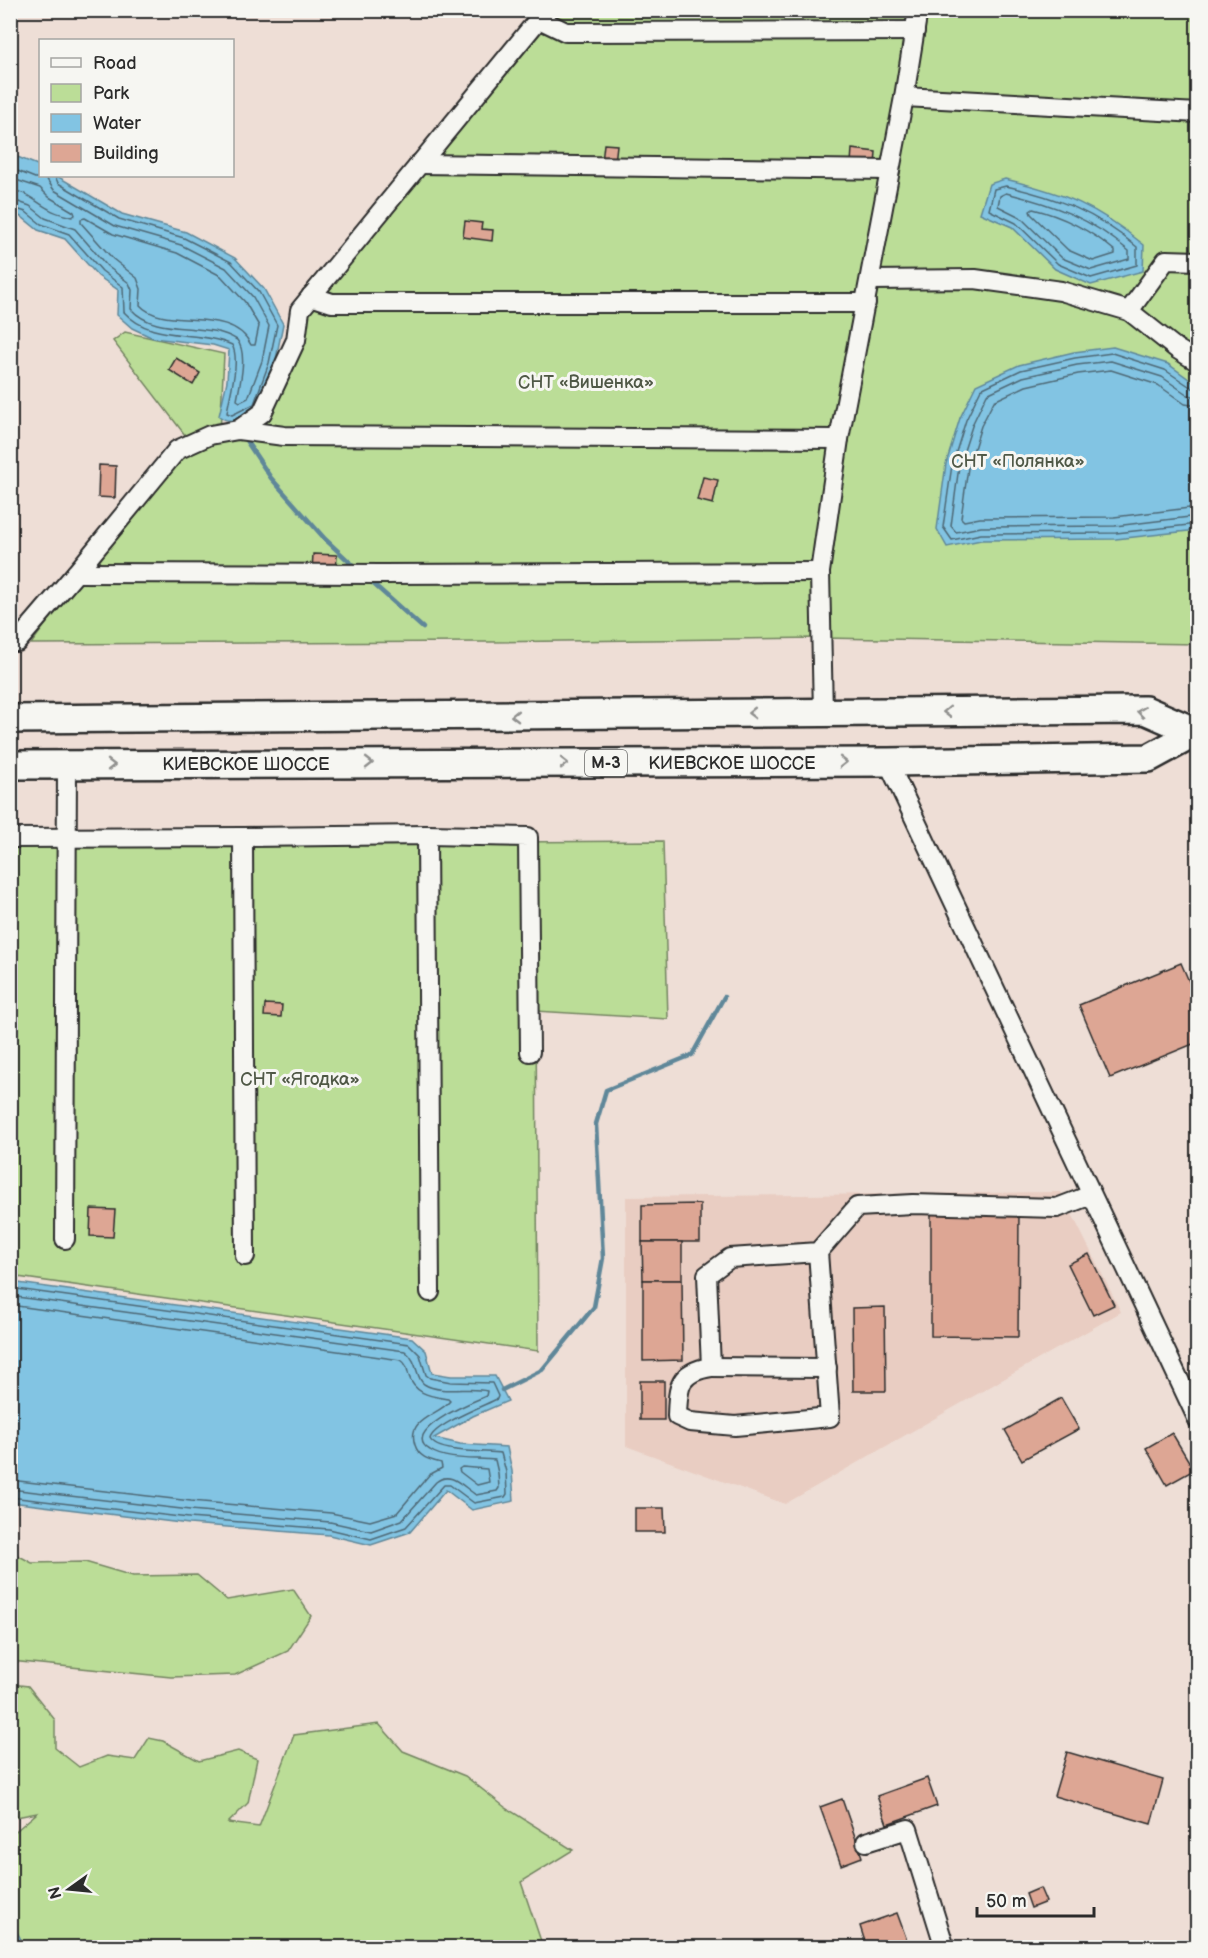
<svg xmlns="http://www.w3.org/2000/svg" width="1208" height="1958" viewBox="0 0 1208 1958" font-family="'Balsamiq Sans',sans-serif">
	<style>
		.built { fill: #e9cdc2 }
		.green { fill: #bbdd97; stroke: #738461; stroke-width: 1.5 }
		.water { fill: #82c4e3; stroke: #5f8799; stroke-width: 1.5 }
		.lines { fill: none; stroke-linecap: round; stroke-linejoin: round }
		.shore { stroke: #4e6875; stroke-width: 1.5 }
		.stream { stroke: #5f8799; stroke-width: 4.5 }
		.building { fill: #dda694; stroke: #2b2b2b; stroke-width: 1.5 }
		.minor-casing { stroke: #2b2b2b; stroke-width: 22 }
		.highway-casing { stroke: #2b2b2b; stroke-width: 32 }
		.minor { stroke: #f6f6f2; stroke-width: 18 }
		.highway { stroke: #f6f6f2; stroke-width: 27 }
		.oneway { stroke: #90908e }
		.labels { text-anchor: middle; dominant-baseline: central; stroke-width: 6; stroke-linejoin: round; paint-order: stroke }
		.shield { fill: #f6f6f2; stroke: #686867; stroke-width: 1.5 }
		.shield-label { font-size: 16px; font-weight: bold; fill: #2b2b2b }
		.park-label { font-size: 18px; fill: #4f5846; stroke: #f6f6f2 }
		.street-label { font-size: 18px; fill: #2b2b2b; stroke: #f6f6f2 }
	</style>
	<rect width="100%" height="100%" fill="#eeded6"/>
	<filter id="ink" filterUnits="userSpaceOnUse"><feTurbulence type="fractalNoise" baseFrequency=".0167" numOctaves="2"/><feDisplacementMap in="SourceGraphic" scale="12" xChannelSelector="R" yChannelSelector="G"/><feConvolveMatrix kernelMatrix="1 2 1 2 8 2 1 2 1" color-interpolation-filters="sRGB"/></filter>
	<g filter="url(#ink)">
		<polygon class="built" points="1061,1192 1121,1312 785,1504 626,1446 626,1197"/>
		<g class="green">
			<polygon points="559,11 1197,11 1197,644 821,638 487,642 31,644 185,435 113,341 125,332 224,354 220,434 264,418 306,311 412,188"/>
			<polygon points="663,841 668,1019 536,1011 538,1351 11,1276 11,845"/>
			<polygon points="10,1551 32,1563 85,1562 133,1576 197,1575 227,1600 293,1589 311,1616 288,1651 235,1675 171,1677 11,1661"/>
			<polygon points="11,1684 28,1686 55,1720 55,1748 79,1767 107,1756 135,1760 149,1738 163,1741 199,1761 238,1751 257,1759 248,1803 228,1823 259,1827 294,1735 379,1724 403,1751 465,1776 506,1808 573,1850 521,1882 543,1947 557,1947 11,1947 11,1835 37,1813 11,1818"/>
		</g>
		<g class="water">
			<path d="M10 154 40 166V176H57L122 214 186 232 235 258 264 289 283 324 275 364 259 408C247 415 232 427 219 416L227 381 229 350 213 345 153 338 132 328 117 315 118 290 98 276 65 239 38 230 23 218 11 212Z"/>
			<path d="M1005 179C1064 193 1097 206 1144 245L1143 271 1091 285 1055 269 1012 227 980 213 989 184Z"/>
			<polygon points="1113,347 1168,364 1197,385 1197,530 1116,539 981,540 947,547 937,529 946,464 960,418 976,385 1019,365 1074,352"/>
			<polygon points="11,1282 412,1338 426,1351 432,1373 451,1376 495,1376 508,1401 473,1416 434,1438 460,1444 507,1447 512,1471 514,1501 472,1510 446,1490 410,1532 371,1545 329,1535 189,1524 11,1502"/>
			<polygon points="11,1921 24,1945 24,1947 11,1947"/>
		</g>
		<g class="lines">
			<g class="shore">
				<path d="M10 168 35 178H46L54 190 115 226 181 245 226 268 253 297 269 326 262 361 248 398 240 402 237 400C240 384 248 353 237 340 206 320 157 338 131 309L132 290 129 283 107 266 75 229 45 218 30 206 10 199"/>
				<path d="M10 178 40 188 49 197 74 212 75 215 72 217C64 215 55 213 49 209 35 202 27 191 10 190"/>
				<path d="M1006 186C1059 198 1095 212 1137 247V265L1091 278 1058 264 1016 223 989 210 994 189Z"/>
				<path d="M1006 193C1055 205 1090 218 1129 251V259L1091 270 1062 258 1020 217 998 206 1000 196Z"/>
				<path d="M10 207 26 212 41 224 69 234 102 271 123 287 124 312C152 343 197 329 232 345 241 361 229 396 227 413L232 415 254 404 269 363 277 325 259 292 231 262 184 238 119 219 58 183 55 176"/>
				<path d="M1033 209C1062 216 1092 231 1115 251V254L1093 261 1068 250 1031 214 1030 211Z"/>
				<path d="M85 218 113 234 177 253 221 276 245 302 259 326 255 345H251C231 304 164 332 140 305L141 289 137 278 113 259 81 223V219Z"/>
				<polyline points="1198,389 1192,388 1165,370 1112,353 1075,358 1021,370 981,389 966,420 952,465 943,527 952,540 981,534 1116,533 1198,524"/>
				<polyline points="1198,397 1188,395 1162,377 1111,361 1077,365 1023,377 987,394 973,423 959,466 951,526 956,532 981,527 1115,526 1198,516"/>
				<polyline points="1198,406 1185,404 1158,385 1111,370 1078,374 1026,386 994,401 981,426 968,468 961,518 964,521 980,518 1114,517 1198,507"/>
				<path d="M10 1288 409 1344 420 1355 426 1375 430 1378 451 1382 492 1383 498 1396 497 1399C483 1406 433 1425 430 1439 438 1454 485 1451 501 1453L506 1472 507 1494 505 1497 474 1503 450 1485H444L406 1527 371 1539 329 1529 189 1518 10 1497"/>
				<path d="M10 1296 405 1351C419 1362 415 1377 424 1384 441 1395 470 1386 487 1391L486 1396C474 1401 398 1431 430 1450 446 1461 476 1458 495 1460L498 1473 499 1488 497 1491 476 1495C463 1487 451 1470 436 1482L402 1520 371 1531 330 1522 190 1510 10 1489"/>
				<path d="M10 1305 401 1360C407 1364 407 1369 409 1376 415 1395 432 1396 448 1399L450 1401C438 1416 406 1418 415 1445 419 1458 430 1460 441 1463L442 1468 429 1475 397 1513 370 1521 331 1513 191 1501 10 1480"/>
				<polygon points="462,1467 487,1469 489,1482 477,1485 460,1472 459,1469"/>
			</g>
			<g class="stream">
				<polyline points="243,436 271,478 325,539 356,568"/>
				<polyline points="369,580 423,628"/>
				<polyline points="502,1390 542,1370 594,1307 603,1258 596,1124 606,1090 692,1055 724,997"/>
			</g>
		</g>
		<g class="building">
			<polygon points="604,144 617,145 615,163 602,162"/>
			<polygon points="852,149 876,152 875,165 851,163"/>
			<polygon points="465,221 482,223 481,229 493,230 492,241 463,237"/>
			<polygon points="176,358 200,373 193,385 169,370"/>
			<polygon points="99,465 116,466 115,498 98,497"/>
			<polygon points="703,477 718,480 713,504 697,500"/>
			<polygon points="313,554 337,555 336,572 312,571"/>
			<polygon points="1181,963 1198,1002 1198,1042 1110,1078 1079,1005"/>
			<polygon points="265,1004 282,1005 281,1017 264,1016"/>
			<polygon points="700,1204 700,1242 642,1242 642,1205"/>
			<polygon points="91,1209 115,1210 113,1237 90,1236"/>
			<polygon points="931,1211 1019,1212 1018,1337 931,1336"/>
			<polygon points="642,1242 682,1242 682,1280 643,1280"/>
			<polygon points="1089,1254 1114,1305 1093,1315 1068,1264"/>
			<polygon points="643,1280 682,1280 683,1360 643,1361"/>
			<polygon points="885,1307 886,1391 853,1391 852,1308"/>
			<rect x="640" y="1381" width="24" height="39"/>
			<polygon points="1061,1398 1079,1429 1022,1460 1005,1430"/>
			<polygon points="1172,1433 1194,1470 1167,1485 1146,1448"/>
			<polygon points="635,1508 664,1508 665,1532 635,1532"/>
			<polygon points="1067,1752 1163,1780 1151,1824 1054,1796"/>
			<polygon points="927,1778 937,1806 887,1824 877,1796"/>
			<polygon points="842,1799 862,1857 841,1865 820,1807"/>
			<polygon points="1040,1888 1046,1902 1031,1908 1026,1894"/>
			<polygon points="897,1913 908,1943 895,1948 867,1948 860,1926"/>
		</g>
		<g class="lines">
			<defs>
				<g id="minor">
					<polyline points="539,19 566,32 915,31"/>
					<polyline points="904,97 1198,113"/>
					<polyline points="419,164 890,170"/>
					<polyline points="870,280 975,279 1061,291 1129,311 1177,349 1198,362"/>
					<polyline points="311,296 332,303 866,303"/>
					<polyline points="1129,311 1166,260 1198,261"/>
					<polyline points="238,430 284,436 839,439"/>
					<polyline points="76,573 382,574 820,572"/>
					<polyline points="10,642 17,642 76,573 177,450 210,435 238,430 262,413 296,340 300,310 546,10"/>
					<polyline points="823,713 820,572 839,439 904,97 918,10"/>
					<polyline points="888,762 1198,1420"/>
					<polyline points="427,835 528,837 530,1052"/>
					<polyline points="243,837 427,835 430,1292"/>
					<polyline points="10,838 243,837 245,1256"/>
					<polyline points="65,1239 67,766"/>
					<path d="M818 1252 830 1417 735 1426 690 1422 677 1416C678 1387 678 1372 711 1367L707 1275 730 1258 818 1252 857 1207 913 1204 1057 1208 1091 1195"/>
					<polyline points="711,1367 827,1368"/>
					<polyline points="866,1842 908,1829 945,1948"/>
				</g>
				<g id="highway">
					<polyline points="10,719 1145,710 1198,733"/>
					<polyline points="10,765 888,762 1149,758 1195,733"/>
				</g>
			</defs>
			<use href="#minor" class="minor-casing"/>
			<use href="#highway" class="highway-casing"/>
			<use href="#minor" class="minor"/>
			<use href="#highway" class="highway"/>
		</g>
		<defs><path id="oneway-chevron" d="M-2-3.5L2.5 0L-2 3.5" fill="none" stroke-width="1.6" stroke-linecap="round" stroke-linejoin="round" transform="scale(1.5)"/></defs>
		<g class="oneway">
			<use href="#oneway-chevron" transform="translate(947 712) rotate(179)"/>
			<use href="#oneway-chevron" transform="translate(1141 712) rotate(-172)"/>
			<use href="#oneway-chevron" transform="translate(752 713) rotate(179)"/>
			<use href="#oneway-chevron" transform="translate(515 716) rotate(179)"/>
			<use href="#oneway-chevron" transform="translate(843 762)"/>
			<use href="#oneway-chevron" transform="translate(369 763)"/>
			<use href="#oneway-chevron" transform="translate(564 763)"/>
			<use href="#oneway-chevron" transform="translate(111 765)"/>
		</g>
	</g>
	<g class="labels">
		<rect class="shield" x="585" y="750" width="42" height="26" rx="4.5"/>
		<g class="shield-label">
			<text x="606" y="763">М-3</text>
		</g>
		<g class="park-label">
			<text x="586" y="382">СНТ «Вишенка»</text>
			<text x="1018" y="461">СНТ «Полянка»</text>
			<text x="300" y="1079">СНТ «Ягодка»</text>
		</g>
		<g class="street-label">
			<text x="732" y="763">КИЕВСКОЕ ШОССЕ</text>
			<text x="246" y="764">КИЕВСКОЕ ШОССЕ</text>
		</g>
	</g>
	<rect width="1208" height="1958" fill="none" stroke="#f6f6f2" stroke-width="36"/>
	<rect x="18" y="18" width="1172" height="1922" fill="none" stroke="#2b2b2b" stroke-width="2" filter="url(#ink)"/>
	<rect x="39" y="39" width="195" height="138" fill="#f6f6f2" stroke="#a5a5a2" stroke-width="1.5"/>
	<rect x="51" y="58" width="30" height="9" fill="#f6f6f2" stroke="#a5a5a2" stroke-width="1.5"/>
	<text x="93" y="69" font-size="18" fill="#2b2b2b">Road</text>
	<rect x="51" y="84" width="30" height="18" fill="#bbdd97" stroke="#a5a5a2" stroke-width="1.5"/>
	<text x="93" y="99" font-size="18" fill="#2b2b2b">Park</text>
	<rect x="51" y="114" width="30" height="18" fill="#82c4e3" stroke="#a5a5a2" stroke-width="1.5"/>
	<text x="93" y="129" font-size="18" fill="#2b2b2b">Water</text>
	<rect x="51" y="144" width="30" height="18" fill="#dda694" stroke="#a5a5a2" stroke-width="1.5"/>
	<text x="93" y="159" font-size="18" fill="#2b2b2b">Building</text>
	<g transform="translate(69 1889) rotate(255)" stroke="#f6f6f2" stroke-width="4.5" paint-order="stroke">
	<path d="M0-4.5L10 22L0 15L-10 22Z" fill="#2b2b2b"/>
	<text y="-9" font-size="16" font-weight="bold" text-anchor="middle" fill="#2b2b2b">N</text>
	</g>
	<path d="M977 1907v9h117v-9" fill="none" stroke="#2b2b2b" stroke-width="3"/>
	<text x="986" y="1907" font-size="18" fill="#2b2b2b" stroke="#f6f6f2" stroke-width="4.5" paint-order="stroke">50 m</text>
</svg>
